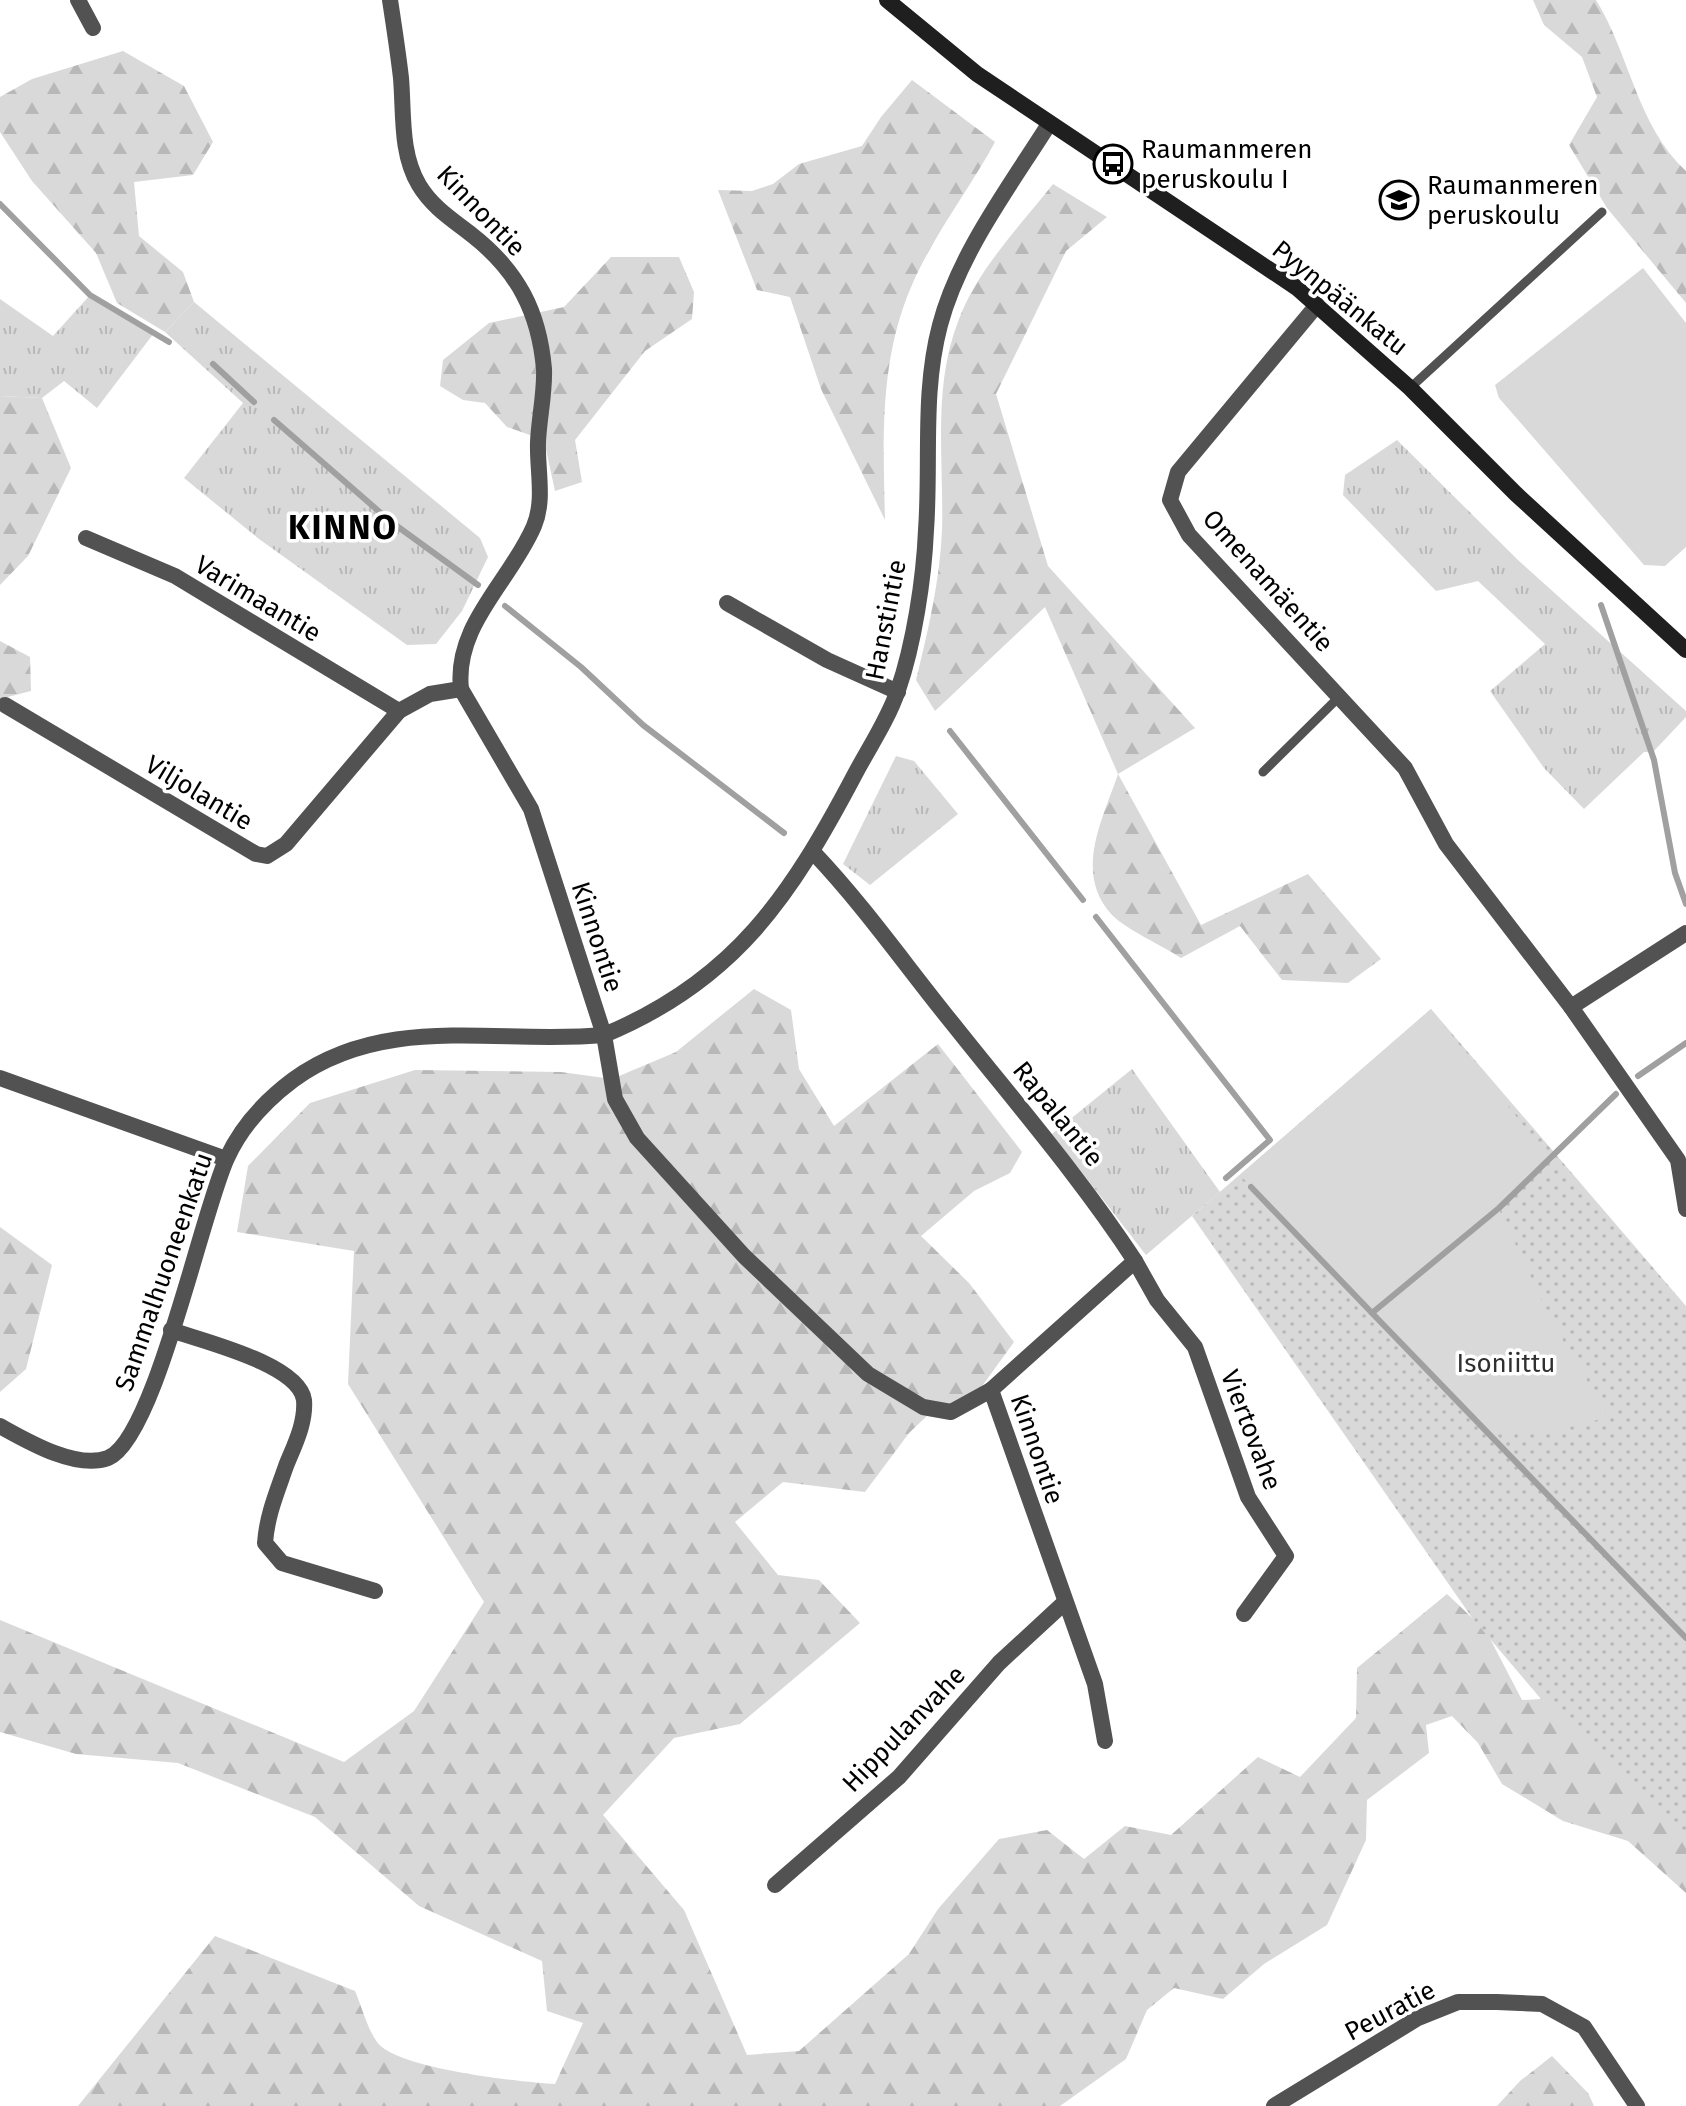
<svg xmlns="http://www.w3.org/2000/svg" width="1686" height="2106" viewBox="0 0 1686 2106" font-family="'Fira Sans',sans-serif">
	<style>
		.grass { fill: url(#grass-tufts) }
		.forest { fill: url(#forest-firs) }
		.park { fill: url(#park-dots) }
		.garden { fill: #d9d9d9 }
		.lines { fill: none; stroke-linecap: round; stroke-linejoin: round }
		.stream { stroke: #a0a0a0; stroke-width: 6 }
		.lane { stroke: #525252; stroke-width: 9 }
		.street { stroke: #525252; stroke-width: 16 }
		.secondary { stroke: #1f1f1f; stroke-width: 16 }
		.labels { text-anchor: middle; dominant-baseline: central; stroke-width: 7; stroke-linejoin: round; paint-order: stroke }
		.poi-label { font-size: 26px; fill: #000; stroke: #fff; text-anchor: start }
		.street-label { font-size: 26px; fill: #000; stroke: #fff }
		.park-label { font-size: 26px; fill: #303030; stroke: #fff }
		.district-label { font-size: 34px; font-weight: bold; letter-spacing: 2px; fill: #000; stroke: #fff }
	</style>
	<defs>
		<pattern id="grass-tufts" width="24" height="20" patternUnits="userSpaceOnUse" patternTransform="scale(2)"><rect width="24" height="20" fill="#d9d9d9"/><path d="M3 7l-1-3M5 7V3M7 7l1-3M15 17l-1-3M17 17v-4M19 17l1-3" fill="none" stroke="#b8b8b8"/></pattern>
		<pattern id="forest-firs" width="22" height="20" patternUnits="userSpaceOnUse" patternTransform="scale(2)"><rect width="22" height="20" fill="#d9d9d9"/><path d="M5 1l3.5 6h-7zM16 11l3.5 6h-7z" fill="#b8b8b8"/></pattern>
		<pattern id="park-dots" width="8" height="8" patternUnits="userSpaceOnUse" patternTransform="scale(2)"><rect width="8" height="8" fill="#d9d9d9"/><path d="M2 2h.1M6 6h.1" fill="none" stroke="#b8b8b8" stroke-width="1.8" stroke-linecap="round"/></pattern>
	</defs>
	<rect width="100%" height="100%" fill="#fff"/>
	<g class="grass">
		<polygon points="90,295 154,333 97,408 64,381 42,398 0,396 0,299 53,336"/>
		<polygon points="194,302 480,538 488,557 462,611 436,644 407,645 259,539 184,478 243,403 165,332"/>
		<polygon points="1397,440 1519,561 1686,711 1686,717 1653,752 1644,752 1584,809 1544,768 1490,691 1545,644 1478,581 1436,591 1343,495 1345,475"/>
		<polygon points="896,756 914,761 958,814 870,885 843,864"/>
		<polygon points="1132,1069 1220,1192 1146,1255 1052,1134"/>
	</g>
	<g class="forest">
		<path d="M1533 0H1596C1630 55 1637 126 1686 171V303L1607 208 1569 145 1597 97 1582 57 1544 25Z"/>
		<polygon points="123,51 184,86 213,142 193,175 134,182 139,236 183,272 194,302 165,332 117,303 96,253 32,181 0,132 0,97 32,79"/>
		<path d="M912 80 995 142C969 190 934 234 912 285 879 360 883 440 885 520L821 389 790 297 757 290 718 190 752 191 773 184 799 164 862 146 881 117Z"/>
		<path d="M1053 184 1107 217 1066 251 996 394 1048 566 1195 728 1118 774 1201 925 1308 874 1381 959 1348 983 1282 980 1240 926 1181 958C1163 946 1127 930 1112 915 1073 873 1103 819 1118 774L1045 607 935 711 916 680C928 631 940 580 942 530 944 459 932 387 959 319 978 269 1020 226 1053 184Z"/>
		<polygon points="611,257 679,257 694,292 692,319 645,351 575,440 582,482 555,491 544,440 507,427 485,403 463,400 440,386 443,360 489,323 564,307"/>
		<polygon points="0,396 42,398 71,468 28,556 0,585"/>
		<polygon points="0,641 30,657 31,691 0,699"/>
		<path d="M754 989 791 1010 799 1069 834 1126 938 1044 1022 1152 1010 1173 974 1191 921 1236 969 1283 1014 1342 972 1400 930 1413 909 1433 865 1492 783 1482 735 1522 778 1575 819 1580 860 1623 740 1724 674 1738 603 1815 684 1910 747 2055 799 2051 909 1954 938 1909 999 1839 1047 1830 1084 1859 1125 1826 1171 1835 1258 1757 1300 1777 1356 1718 1357 1668 1447 1594 1486 1631 1522 1700 1541 1699 1686 1820V1893L1628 1841 1563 1821 1502 1784 1478 1743 1452 1716 1426 1725 1429 1753 1367 1800 1366 1840 1327 1925 1264 1964 1223 1999 1174 1988 1147 2010 1126 2059 1060 2106H78L215 1936 355 1991C362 2007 367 2028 377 2042 396 2069 521 2082 555 2084L583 2023 547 2011 542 1961 419 1906 315 1817 178 1763 76 1754 0 1732V1620L344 1762 414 1711 484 1602 348 1384 354 1251 237 1232 248 1166 310 1103 415 1070 561 1072 612 1079 676 1052Z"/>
		<polygon points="0,1227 52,1265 26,1369 0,1392"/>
		<polygon points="1552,2056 1588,2093 1594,2106 1497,2106 1520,2081"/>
	</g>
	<polygon class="park" points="1431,1009 1686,1306 1686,1835 1541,1699 1473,1619 1192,1216"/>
	<g class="garden">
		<polygon points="1643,268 1686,323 1686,547 1665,566 1644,565 1499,398 1495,385"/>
		<polygon points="1431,1009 1550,1159 1499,1209 1552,1322 1609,1417 1554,1431 1487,1435 1240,1175"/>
	</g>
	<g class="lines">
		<g class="stream">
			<polyline points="0,204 90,295 169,342"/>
			<polyline points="213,364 254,402"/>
			<polyline points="274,420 390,521 478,585"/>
			<polyline points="1601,605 1654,760 1675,873 1686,904"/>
			<polyline points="505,606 581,667 643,725 784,833"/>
			<polyline points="950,731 1083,900"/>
			<polyline points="1096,917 1270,1140 1226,1178"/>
			<polyline points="1638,1076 1686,1043"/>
			<polyline points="1616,1094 1499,1208 1372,1313 1686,1638"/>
			<polyline points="1251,1187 1372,1313"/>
		</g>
		<g class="lane">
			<polyline points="1410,388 1602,212"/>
			<polyline points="1263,772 1340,696"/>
		</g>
		<g class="street">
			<polyline points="78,0 93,28"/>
			<path d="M390 0C394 26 398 52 401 78 404 114 400 153 419 185 432 207 453 220 472 235 518 271 539 312 544 369 545 393 539 418 538 442 537 470 545 500 534 526 510 582 454 625 461 689L531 809 604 1035 615 1099 637 1138 744 1256 868 1374 923 1407 951 1412 991 1390 1095 1684 1105 1741"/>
			<polyline points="1317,305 1178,472 1170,500 1189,535 1405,768 1446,844 1571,1007 1686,933"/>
			<polyline points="86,538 175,576 399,711"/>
			<polyline points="727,603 827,660 898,692"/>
			<polyline points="5,705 256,854 267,856 286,844 399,711 430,694 461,689"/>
			<path d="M814 853C865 907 906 966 953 1024 1015 1102 1080 1177 1135 1261L991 1390"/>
			<polyline points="1571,1007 1678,1160 1686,1209"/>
			<polyline points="0,1078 226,1159"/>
			<polyline points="1135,1261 1157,1300 1195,1347 1248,1497 1286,1556 1244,1614"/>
			<path d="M171 1330C202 1341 299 1364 304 1400 306 1423 294 1446 286 1466 277 1492 267 1515 265 1543L282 1563 375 1591"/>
			<path d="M0 1426C27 1441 76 1470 108 1458 155 1439 202 1211 227 1158 242 1125 265 1101 293 1080 386 1012 498 1045 604 1035 735 981 791 895 854 776 868 749 888 720 898 690 914 644 924 578 926 530 931 461 922 393 940 325 959 253 1010 186 1049 124"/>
			<polyline points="775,1885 899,1777 999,1663 1064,1603"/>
			<polyline points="1274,2106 1418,2018 1458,2002 1497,2002 1542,2004 1584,2027 1637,2106"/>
		</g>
		<polyline class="secondary" points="887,0 977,74 1297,288 1410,388 1516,494 1686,650"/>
	</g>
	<defs>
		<symbol id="bus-ring" viewBox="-11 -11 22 22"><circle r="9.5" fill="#fff" stroke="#000" stroke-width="1.5"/><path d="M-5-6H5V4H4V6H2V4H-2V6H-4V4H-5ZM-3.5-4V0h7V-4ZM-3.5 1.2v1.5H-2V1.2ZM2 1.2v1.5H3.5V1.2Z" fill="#000"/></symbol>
		<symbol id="school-ring" viewBox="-11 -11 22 22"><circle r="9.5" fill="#fff" stroke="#000" stroke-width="1.5"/><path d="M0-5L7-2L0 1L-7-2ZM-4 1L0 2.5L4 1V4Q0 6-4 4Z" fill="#000"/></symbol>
	</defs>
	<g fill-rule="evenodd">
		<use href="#bus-ring" x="1091" y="142" width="44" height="44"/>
		<use href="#school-ring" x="1377" y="178" width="44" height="44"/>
	</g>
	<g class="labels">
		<g class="poi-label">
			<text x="1141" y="149">Raumanmeren<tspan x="1141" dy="30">peruskoulu I</tspan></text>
			<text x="1427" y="185">Raumanmeren<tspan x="1427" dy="30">peruskoulu</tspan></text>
		</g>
		<g class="street-label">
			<text transform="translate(481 211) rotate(46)">Kinnontie</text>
			<text transform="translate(1340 298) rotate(39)">Pyynpäänkatu</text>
			<text transform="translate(1268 581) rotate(48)">Omenamäentie</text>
			<text transform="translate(258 599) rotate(31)">Varimaantie</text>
			<text transform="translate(886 620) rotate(-79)">Hanstintie</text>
			<text transform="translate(199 793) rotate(31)">Viljolantie</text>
			<text transform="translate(597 937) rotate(72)">Kinnontie</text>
			<text transform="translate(1058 1114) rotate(51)">Rapalantie</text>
			<text transform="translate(164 1272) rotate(-71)">Sammalhuoneenkatu</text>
			<text transform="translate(1251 1430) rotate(69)">Viertovahe</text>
			<text transform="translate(1037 1449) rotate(71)">Kinnontie</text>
			<text transform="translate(904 1729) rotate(-46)">Hippulanvahe</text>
			<text transform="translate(1390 2011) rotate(-28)">Peuratie</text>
		</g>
		<g class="park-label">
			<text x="1506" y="1363">Isoniittu</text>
		</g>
		<g class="district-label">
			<text x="343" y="527">KINNO</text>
		</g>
	</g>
</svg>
